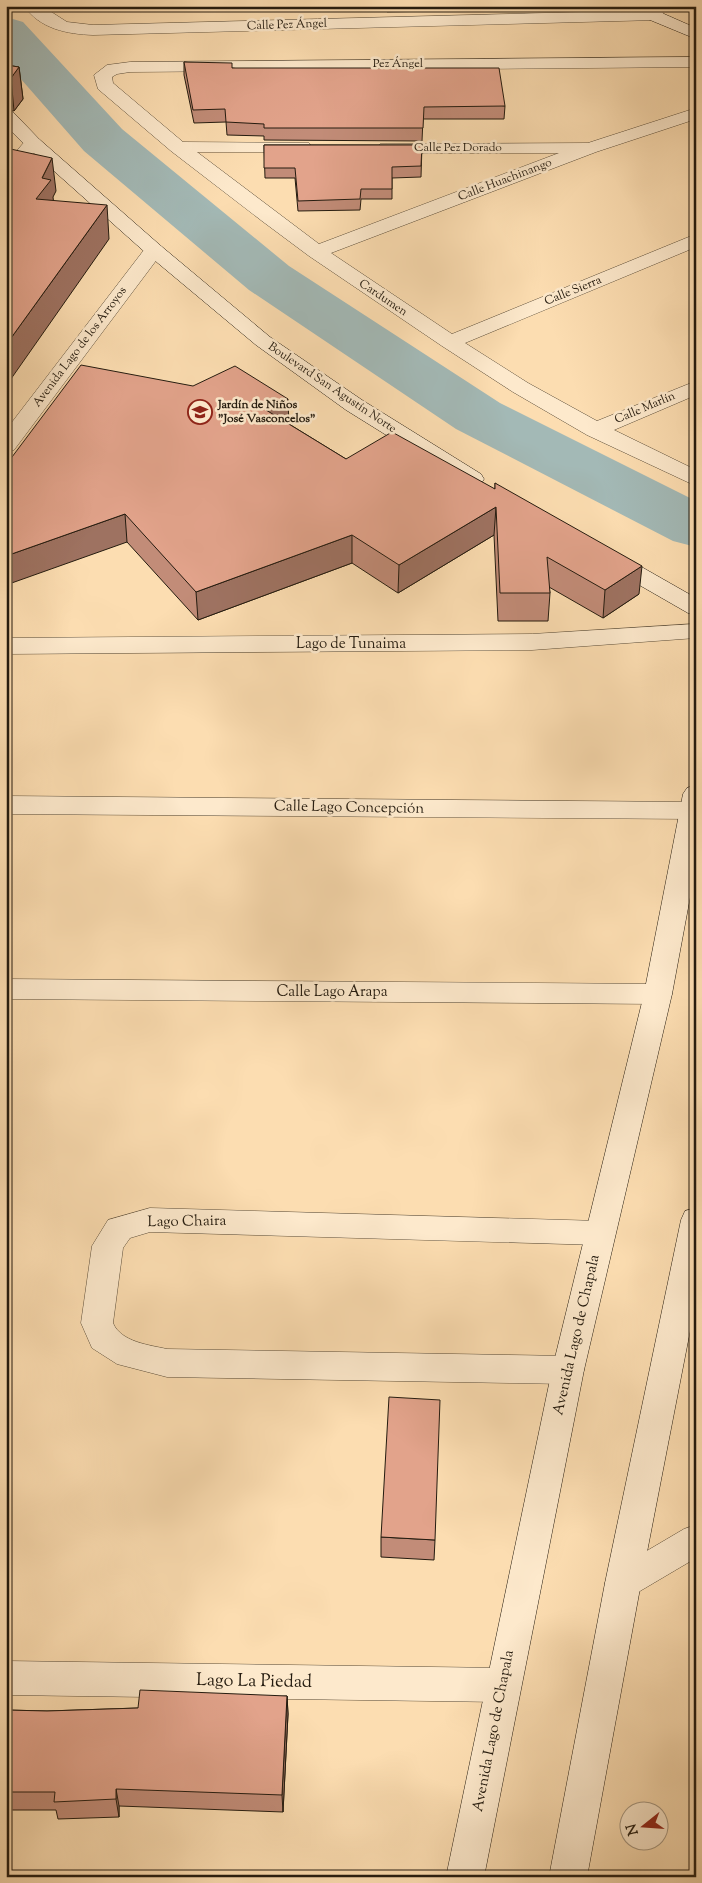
<svg xmlns="http://www.w3.org/2000/svg" width="702" height="1883" viewBox="0 0 702 1883" font-family="'Sorts Mill Goudy',serif">
	<style>
		.lines { fill: none; stroke-linecap: round; stroke-linejoin: round }
		.river { fill: #a3b9b6; fill-rule: evenodd }
		.street-casing { stroke: #5a4c38; stroke-width: 1 }
		.secondary-casing { stroke: #241b0f; stroke-width: 1 }
		.street { fill: #fde9cc; fill-rule: evenodd }
		.secondary { fill: #fde9cc; fill-rule: evenodd }
		.wall { fill: #c28c78; stroke: #241b0f }
		.shaded-wall { fill: #9e7261; stroke: #241b0f }
		.building { fill: #e2a38b; stroke: #241b0f }
		.labels { text-anchor: middle; dominant-baseline: central; stroke-width: 5; stroke-linejoin: round; paint-order: stroke }
		.far-street-label { font-size: 12px; fill: #241b0f; stroke: #fde9cc }
		.far-poi-label { font-size: 12px; font-weight: bold; fill: #241b0f; stroke: #fde9cc; text-anchor: start }
		.street-label { font-size: 15px; fill: #241b0f; stroke: #fde9cc }
		.near-street-label { font-size: 18px; fill: #241b0f; stroke: #fde9cc }
	</style>
	<rect width="100%" height="100%" fill="#fcddb1"/>
	<filter id="stains"><feTurbulence type="fractalNoise" baseFrequency=".004" numOctaves="4"/><feColorMatrix values="0 0 0 0 .2 0 0 0 0 .09 0 0 0 0 .02 0 0 0 .5 -.17"/></filter>
	<radialGradient id="worn" r=".72"><stop offset=".6" stop-color="#630" stop-opacity="0"/><stop offset="1" stop-color="#630" stop-opacity=".3"/></radialGradient>
	<g class="lines">
		<polygon class="river" points="6,17 23,22 122,129 289,266 500,403 696,501 696,547 673,541 456,429 249,290 84,151 6,62"/>
		<defs>
			<g id="street">
				<path d="M24 6H42L67 22 93 25 656 10 662 11 664 15 662 19 656 20 93 35C67 34 40 29 24 6Z"/>
				<polygon points="696,57 696,67 130,72 117,74 112,77 113,83 183,142 309,143 312,147 309,151 303,152 197,152 319,244 559,153 386,153 380,152 377,148 380,144 588,143 696,108 696,119 596,152 331,253 452,334 696,234 696,247 465,343 528,383 597,421 696,381 696,395 614,430 696,470 696,486 587,435 513,392 442,346 309,256 262,221 171,151 98,89 94,75 107,65 130,62"/>
				<polygon points="33,138 39,139 42,143 13,179 6,180 6,163 27,139"/>
				<polygon points="154,244 161,246 164,250 14,450 6,451 6,430 147,246"/>
				<polygon points="696,624 696,638 532,650 6,654 6,638 532,634"/>
				<polygon points="6,796 692,802 696,803 696,819 6,814"/>
				<polygon points="6,979 658,984 668,987 672,994 668,1001 658,1004 6,999"/>
				<path d="M150 1208 600 1221 611 1224 615 1233 611 1242 600 1245 150 1232 130 1238 123 1248 113 1323C121 1342 149 1345 167 1349L568 1356 579 1360 584 1370 579 1380 568 1384 167 1377 117 1364 92 1348 81 1323 92 1246 108 1220Z"/>
				<polygon points="696,1525 696,1558 635,1594 623,1599 611,1594 605,1583 611,1572 684,1529"/>
				<polygon points="6,1661 502,1668 515,1673 520,1685 515,1697 502,1702 6,1695"/>
			</g>
			<g id="secondary">
				<polygon points="624,6 646,6 696,28 696,39 626,10"/>
				<polygon points="6,110 12,111 39,139 161,246 270,337 362,400 481,474 484,479 481,484 473,486 465,484 346,410 256,345 147,254 27,147 6,126"/>
				<polygon points="609,551 617,553 696,598 696,615 688,613 601,563 597,558 601,553"/>
				<polygon points="696,785 696,865 672,994 584,1370 484,1877 446,1877 552,1370 644,994 683,794 687,788"/>
				<polygon points="696,1208 696,1300 641,1583 587,1877 549,1877 605,1583 681,1220 685,1211"/>
			</g>
		</defs>
		<use href="#street" class="street-casing"/>
		<use href="#secondary" class="secondary-casing"/>
		<use href="#street" class="street"/>
		<use href="#secondary" class="secondary"/>
	</g>
	<g class="wall">
		<polygon points="387,6 433,6 433,11 387,12"/>
		<polygon points="184,62 232,68 505,106 504,119 423,119 422,141 264,140 264,136 227,135 226,122 194,123 184,75"/>
		<polygon points="6,65 19,67 23,99 14,111 6,109"/>
		<polygon points="264,145 422,145 421,177 392,178 392,199 361,199 360,210 298,211 295,178 265,178"/>
		<polygon points="289,424 346,459 495,489 495,483 639,594 603,618 549,587 550,593 548,621 498,621 494,535 398,593 352,563 198,620 127,542 6,465"/>
		<polygon points="381,1537 435,1540 434,1560 381,1557"/>
		<polygon points="287,1696 288,1714 283,1812 119,1806 119,1817 58,1819 56,1810 6,1810 6,1710 47,1711 138,1708"/>
	</g>
	<g class="shaded-wall">
		<polygon points="19,67 23,99 14,111 11,78"/>
		<polygon points="52,158 56,191 53,197 55,214 36,199 42,178"/>
		<polygon points="107,205 109,239 6,386 6,345"/>
		<polygon points="288,399 289,426 266,410"/>
		<polygon points="496,507 494,535 398,593 399,565"/>
		<polygon points="125,514 127,542 6,585 6,556"/>
		<polygon points="352,535 352,563 198,620 196,592"/>
		<polygon points="642,566 639,594 603,618 605,590"/>
		<polygon points="287,1696 288,1714 283,1812 282,1795"/>
		<polygon points="116,1789 119,1806 119,1817 116,1799"/>
	</g>
	<g class="building">
		<polygon points="184,62 232,63 232,68 499,68 505,106 424,107 423,128 264,128 264,124 226,122 225,109 193,110"/>
		<polygon points="6,65 19,67 11,78 6,77"/>
		<polygon points="264,145 422,145 421,166 392,167 392,189 361,189 360,199 298,201 295,168 264,168"/>
		<polygon points="6,148 52,158 42,178 51,180 36,199 107,205 6,345"/>
		<polygon points="81,365 193,386 235,366 288,399 266,410 346,459 392,432 495,489 495,483 642,566 605,590 547,557 550,593 500,593 496,507 399,565 352,535 196,592 125,514 6,556 6,465"/>
		<polygon points="389,1397 440,1400 435,1540 381,1537"/>
		<polygon points="140,1690 287,1696 282,1795 116,1789 116,1799 54,1802 55,1792 6,1792 6,1710 47,1711 138,1708"/>
	</g>
	<defs>
		<symbol id="school-ring" viewBox="-11 -11 22 22"><circle r="9.5" fill="#fde9cc" stroke="#8f2418" stroke-width="1.5"/><path d="M0-5L7-2L0 1L-7-2ZM-4 1L0 2.5L4 1V4Q0 6-4 4Z" fill="#8f2418"/></symbol>
	</defs>
	<g fill-rule="evenodd">
		<use href="#school-ring" x="186" y="398" width="28" height="28"/>
	</g>
	<g class="labels">
		<g class="far-street-label">
			<text transform="translate(287 25) rotate(-2)">Calle Pez Ángel</text>
			<text x="398" y="64">Pez Ángel</text>
			<text x="458" y="148">Calle Pez Dorado</text>
			<text transform="translate(505 180) rotate(-21)">Calle Huachinango</text>
			<text transform="translate(573 291) rotate(-22)">Calle Sierra</text>
			<text transform="translate(383 298) rotate(34)">Cardumen</text>
			<text transform="translate(80 347) rotate(-53)">Avenida Lago de los Arroyos</text>
			<text transform="translate(332 388) rotate(34)">Boulevard San Agustín Norte</text>
			<text transform="translate(645 408) rotate(-23)">Calle Marlín</text>
		</g>
		<g class="far-poi-label">
			<text x="218" y="405">Jardín de Niños<tspan x="218" dy="14">"José Vasconcelos"</tspan></text>
		</g>
		<g class="street-label">
			<text x="351" y="644">Lago de Tunaima</text>
			<text transform="translate(349 808) rotate(1)">Calle Lago Concepción</text>
			<text x="332" y="992">Calle Lago Arapa</text>
			<text transform="translate(187 1222) rotate(-1)">Lago Chaira</text>
			<text transform="translate(577 1335) rotate(-77)">Avenida Lago de Chapala</text>
			<text transform="translate(494 1731) rotate(-79)">Avenida Lago de Chapala</text>
		</g>
		<g class="near-street-label">
			<text transform="translate(254 1682) rotate(1)">Lago La Piedad</text>
		</g>
	</g>
	<rect width="702" height="1883" fill="none" stroke="#fcddb1" stroke-width="25"/>
	<rect x="8" y="8" width="687" height="1868" fill="none" stroke="#241b0f" stroke-width="2.5"/>
	<rect x="12" y="12" width="677" height="1858" fill="none" stroke="#241b0f"/>
	<g transform="translate(644 1826) rotate(253)"><circle r="24" fill="#fde9cc" stroke="#a69780"/>
	<path d="M0-4L9 19L0 12L-9 19Z" fill="#8f2418"/>
	<text y="-8" font-size="14" font-weight="bold" text-anchor="middle" fill="#241b0f">N</text>
	</g>
	<rect width="100%" height="100%" filter="url(#stains)"/>
	<rect width="100%" height="100%" fill="url(#worn)"/>
</svg>
